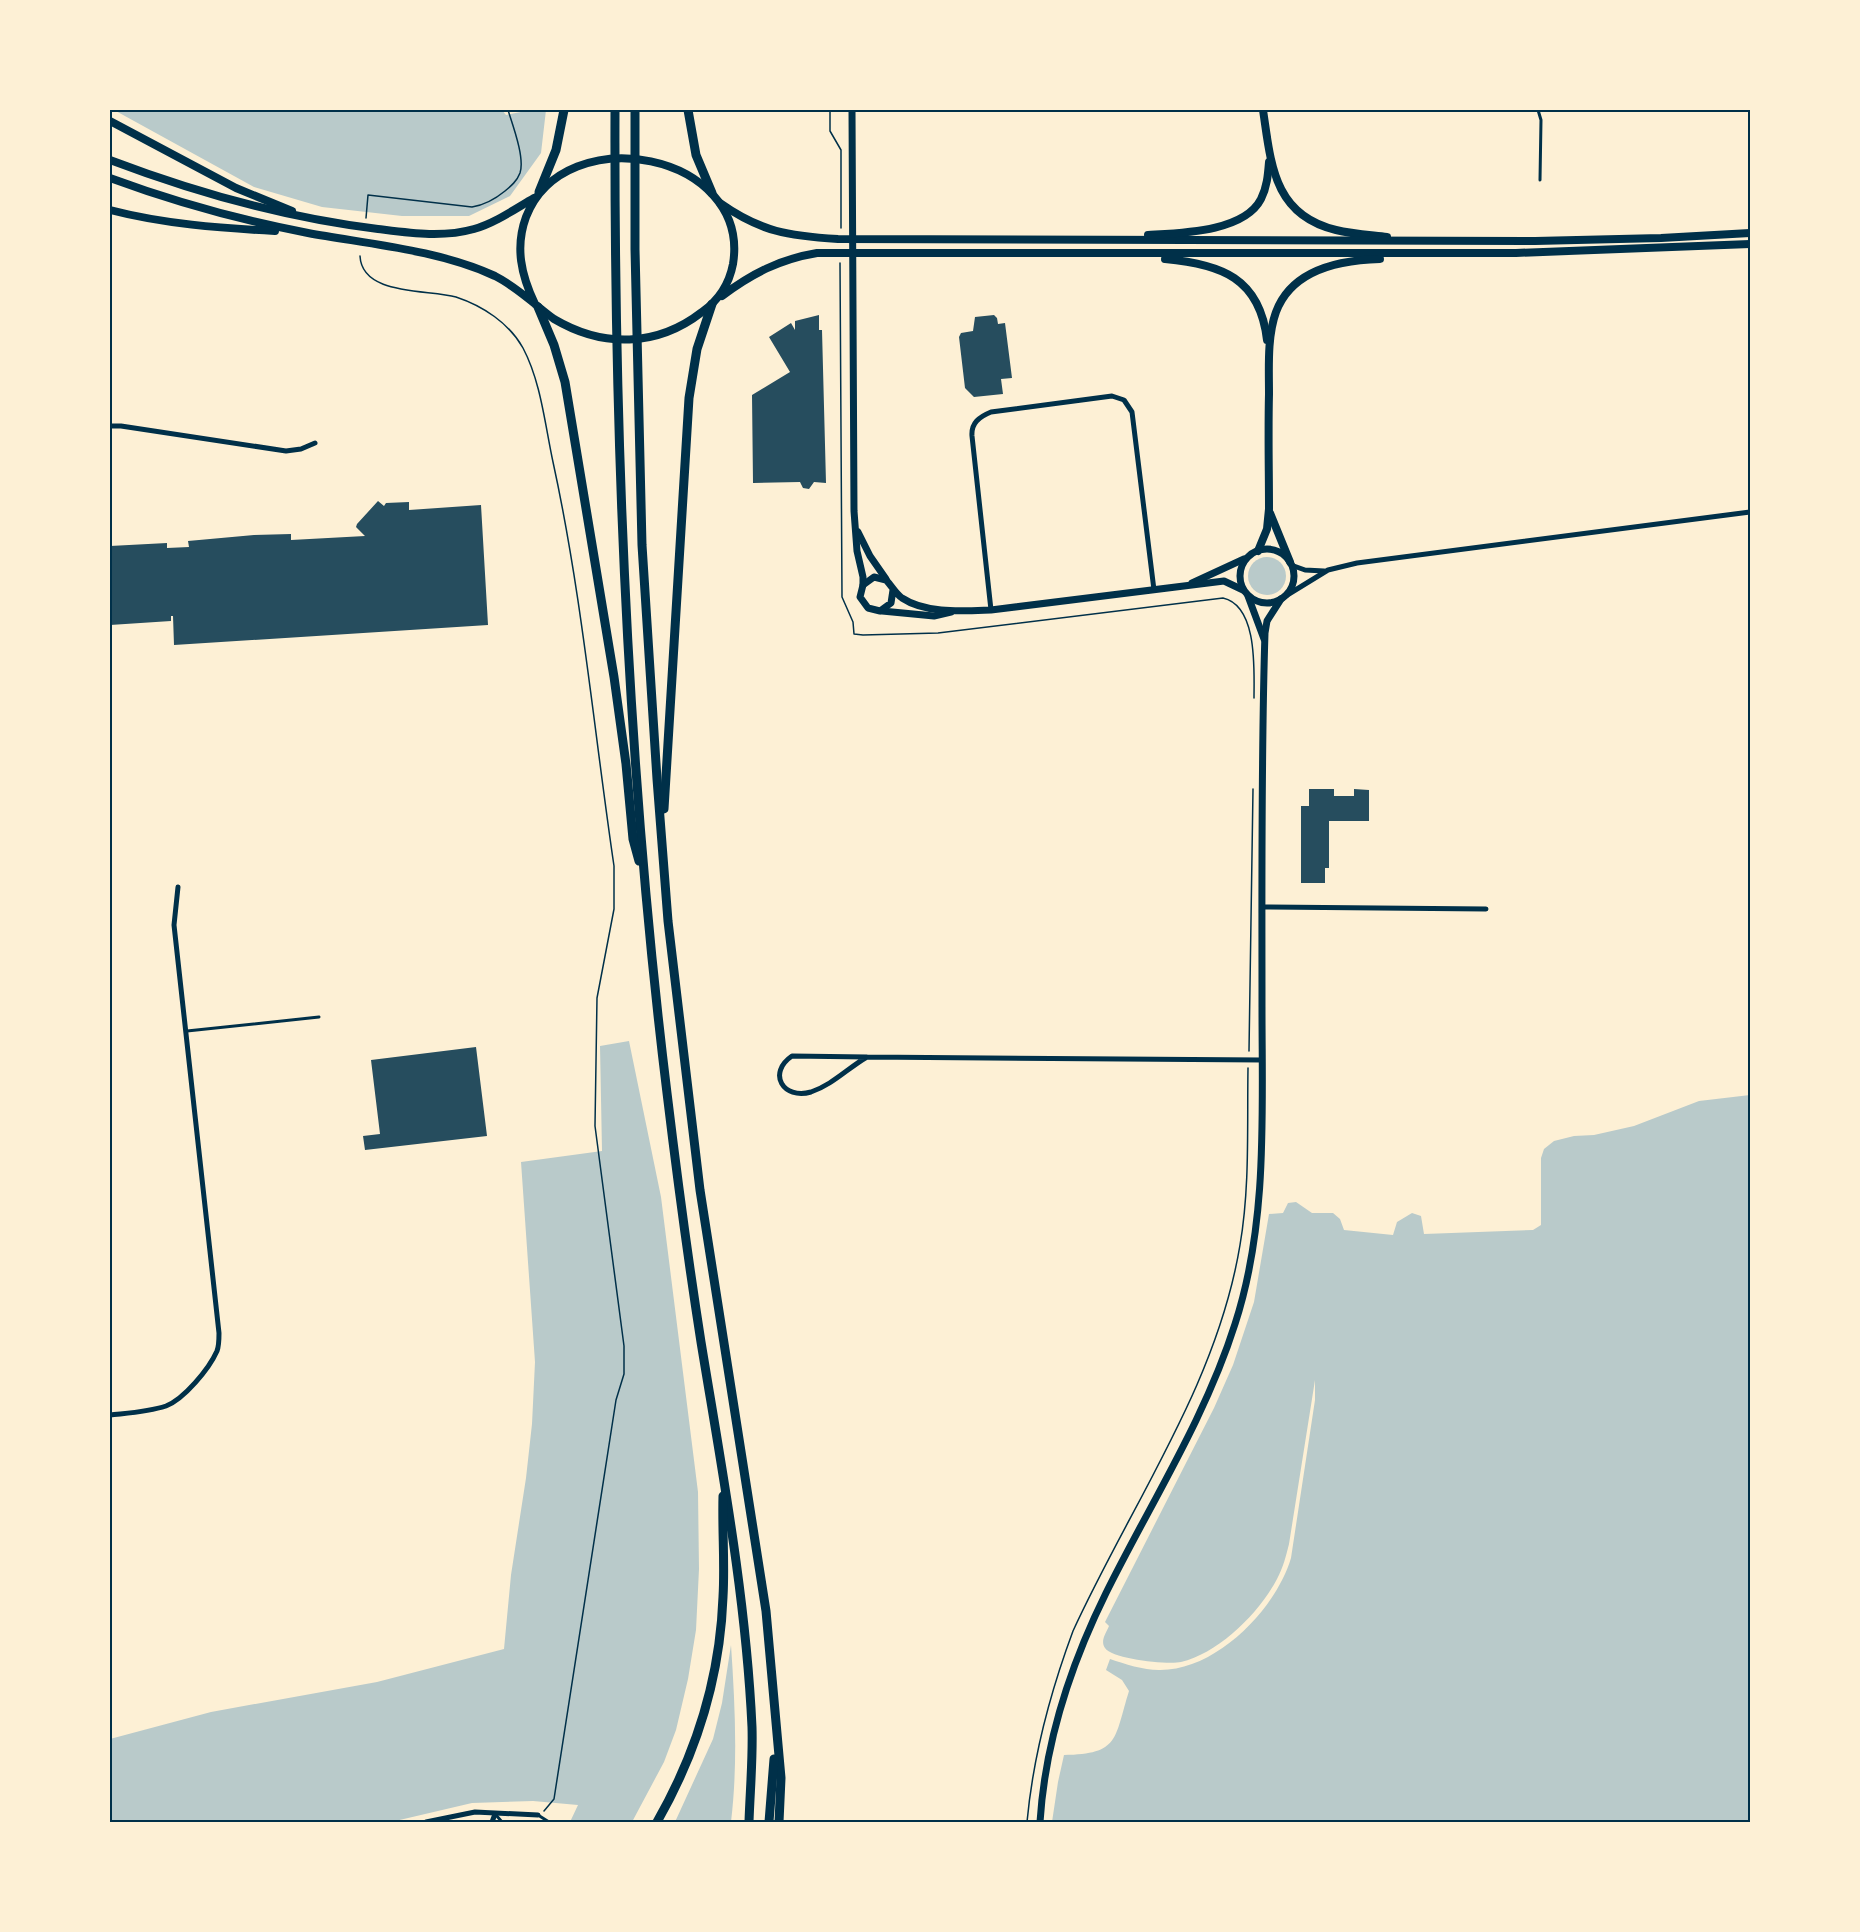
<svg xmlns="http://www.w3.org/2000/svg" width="1860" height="1932" viewBox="0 0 1860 1932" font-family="'Golos Text',sans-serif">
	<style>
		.green { fill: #b9caca }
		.building { fill: #264d5e }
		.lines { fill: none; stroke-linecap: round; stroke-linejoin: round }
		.path { stroke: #003049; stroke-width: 1.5 }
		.service { stroke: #003049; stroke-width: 3 }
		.minor { stroke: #003049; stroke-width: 5 }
		.tertiary { stroke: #003049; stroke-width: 7 }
		.primary { stroke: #003049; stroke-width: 8 }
		.motorway { stroke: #003049; stroke-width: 9 }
		.neatline { fill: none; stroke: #003049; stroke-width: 2 }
	</style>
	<rect width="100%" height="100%" fill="#fdf0d5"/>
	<g class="green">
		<polygon points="114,110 502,110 506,115 531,110 546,110 541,153 510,196 469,216 402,216 322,207 254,187"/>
		<circle cx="1267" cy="576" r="19"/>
		<polygon points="629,1041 661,1197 698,1492 699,1569 696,1630 688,1679 676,1730 664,1762 632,1822 570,1822 578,1805 533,1801 472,1803 391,1822 110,1822 110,1739 211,1712 377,1682 504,1649 511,1575 526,1478 532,1424 535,1362 521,1162 602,1151 600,1046"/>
		<path d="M1750 1095V1822H1052L1058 1782 1064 1755C1120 1754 1114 1739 1129 1691L1122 1680 1106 1670 1110 1659C1125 1664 1143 1670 1159 1670 1216 1671 1276 1609 1291 1558L1315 1400V1380L1289 1544C1286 1556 1283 1568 1277 1579 1259 1613 1219 1653 1181 1662 1168 1665 1112 1659 1105 1648 1100 1641 1106 1633 1109 1626L1105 1622 1214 1408 1233 1365 1254 1302 1269 1214 1283 1213 1288 1203 1296 1202 1312 1213H1333L1340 1219 1344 1230 1393 1235 1397 1222 1412 1213 1421 1216 1424 1234 1533 1230 1541 1225V1158L1544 1149 1554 1141 1574 1136 1594 1135 1634 1126 1699 1101Z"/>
		<path d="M731 1645C735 1704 738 1764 731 1822H675L713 1739 722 1703Z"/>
	</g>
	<g class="building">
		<polygon points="819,315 819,330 822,330 826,483 814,482 809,489 803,488 800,482 753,483 752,395 790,372 769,337 791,323 795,330 795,321"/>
		<polygon points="994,315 997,318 998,324 1005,323 1012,378 1001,379 1003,394 974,397 965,388 959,337 961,333 973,331 975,317"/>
		<polygon points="378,501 384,506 386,503 409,502 409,510 481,505 488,625 174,645 173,616 171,616 171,621 110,625 110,546 167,543 167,548 189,547 188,541 254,535 291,534 291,540 365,536 356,527 357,524"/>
		<polygon points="1309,789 1334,789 1334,796 1354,796 1354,789 1369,790 1369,821 1329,821 1329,868 1325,868 1325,883 1301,883 1301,806 1309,806"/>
		<polygon points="476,1047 487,1136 365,1150 363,1136 380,1134 371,1060"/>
	</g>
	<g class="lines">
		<g class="path">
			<polyline points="830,110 830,131 841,150 841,228"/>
			<path d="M366 218 368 195 472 207C485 205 494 200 505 191 511 186 517 181 520 173 525 158 513 126 508 110"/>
			<path d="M360 256C362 296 428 289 456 297 483 306 509 323 523 348 541 382 545 425 553 462 582 595 594 731 614 866V909L597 998 595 1126 624 1346V1374L616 1400 554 1799 544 1811"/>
			<path d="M840 263 842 597 853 622 854 634 863 635 938 633 1223 598C1258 606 1254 670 1254 698"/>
			<polyline points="1249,1051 1253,789"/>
			<path d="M1027 1822C1033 1757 1050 1693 1073 1631 1131 1504 1217 1385 1240 1245 1250 1187 1247 1127 1248 1068"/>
		</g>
		<g class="service">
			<polyline points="1538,110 1541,120 1540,180"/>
			<polyline points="187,1031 319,1017"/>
			<polyline points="496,1815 502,1822"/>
			<polyline points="538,1815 549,1822"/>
		</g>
		<g class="minor">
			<polyline points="110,426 121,426 286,451 301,449 315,443"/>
			<polyline points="1291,565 1305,570 1324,571"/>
			<polyline points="1284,597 1328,570 1357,563 1750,512"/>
			<path d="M991 610 972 436C971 423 979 417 991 412L1112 396 1124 400 1132 412 1154 590"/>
			<polyline points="1263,907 1486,909"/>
			<path d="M867 1057 792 1056C767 1073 783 1100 811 1092 832 1085 848 1068 867 1057L1262 1060"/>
			<path d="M110 1415C128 1413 148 1412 166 1406 184 1399 209 1369 217 1351 219 1346 219 1339 219 1333L174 925 178 887"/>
			<polyline points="426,1822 475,1812 538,1815"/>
			<polyline points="492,1822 495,1814"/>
		</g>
		<g class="tertiary">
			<polyline points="852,110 854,511 857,551 863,577 863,585"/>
			<polyline points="858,532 870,556 886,579"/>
			<circle cx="1267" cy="576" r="27"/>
			<polyline points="1192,583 1244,559"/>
			<path d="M893 590 891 603 880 611 868 608 860 597 863 585 874 577 886 580C892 586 895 593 902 598 926 614 963 611 991 610L1224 581 1243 590"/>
			<polyline points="1248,596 1264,639"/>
			<polyline points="882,611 934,616 951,612"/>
			<path d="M1040 1822C1045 1743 1071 1664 1106 1593 1150 1504 1205 1419 1235 1324 1268 1223 1262 1112 1262 1007 1262 883 1261 757 1265 633L1267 621 1281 599"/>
		</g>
		<g class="primary">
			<path d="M1263 110C1271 163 1273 215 1336 230 1352 234 1370 235 1387 237"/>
			<polyline points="110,121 236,188 292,211"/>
			<path d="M110 160C197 193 286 218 378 229 410 233 442 238 474 229 495 223 515 209 534 198"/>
			<path d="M110 178C175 202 240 220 308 233 368 244 439 250 495 276 517 287 535 305 554 319 603 348 657 347 702 312 719 300 729 285 733 264 751 153 565 117 526 217 515 247 521 275 535 304"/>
			<path d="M720 203C761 232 789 236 838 239L1535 241 1661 238 1750 233"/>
			<path d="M110 210C164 224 219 228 275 231"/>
			<path d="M1148 235C1181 233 1244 232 1261 199 1267 187 1268 175 1269 162"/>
			<path d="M1165 259C1221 264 1260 278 1267 340"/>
			<path d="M722 296C751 274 780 259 817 253H1516L1750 244"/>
			<polyline points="1270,513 1290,562"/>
			<path d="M1258 551 1267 529 1269 509C1269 471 1268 433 1269 394 1269 368 1267 337 1276 312 1292 269 1341 260 1380 259"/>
		</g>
		<g class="motorway">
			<path d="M615 110C614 438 627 767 667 1093 677 1176 688 1259 701 1342 722 1470 746 1597 752 1727 753 1759 750 1791 749 1822"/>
			<polyline points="635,110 635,249 642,545 657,779 668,921 700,1190 766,1611 781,1778 779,1822"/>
			<polyline points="688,110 696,155 712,193"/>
			<polyline points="539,192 556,150 564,110"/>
			<polyline points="538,307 554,345 565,382 614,677 626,764 633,839 639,861"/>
			<polyline points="664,809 689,398 697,349 712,304"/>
			<path d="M657 1822C697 1752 720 1677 723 1597 725 1563 722 1530 723 1496"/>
			<polyline points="769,1822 774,1759"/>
		</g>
	</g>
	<rect width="1860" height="1932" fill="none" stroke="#fdf0d5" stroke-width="222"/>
	<rect x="111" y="111" width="1638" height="1710" class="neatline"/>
</svg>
